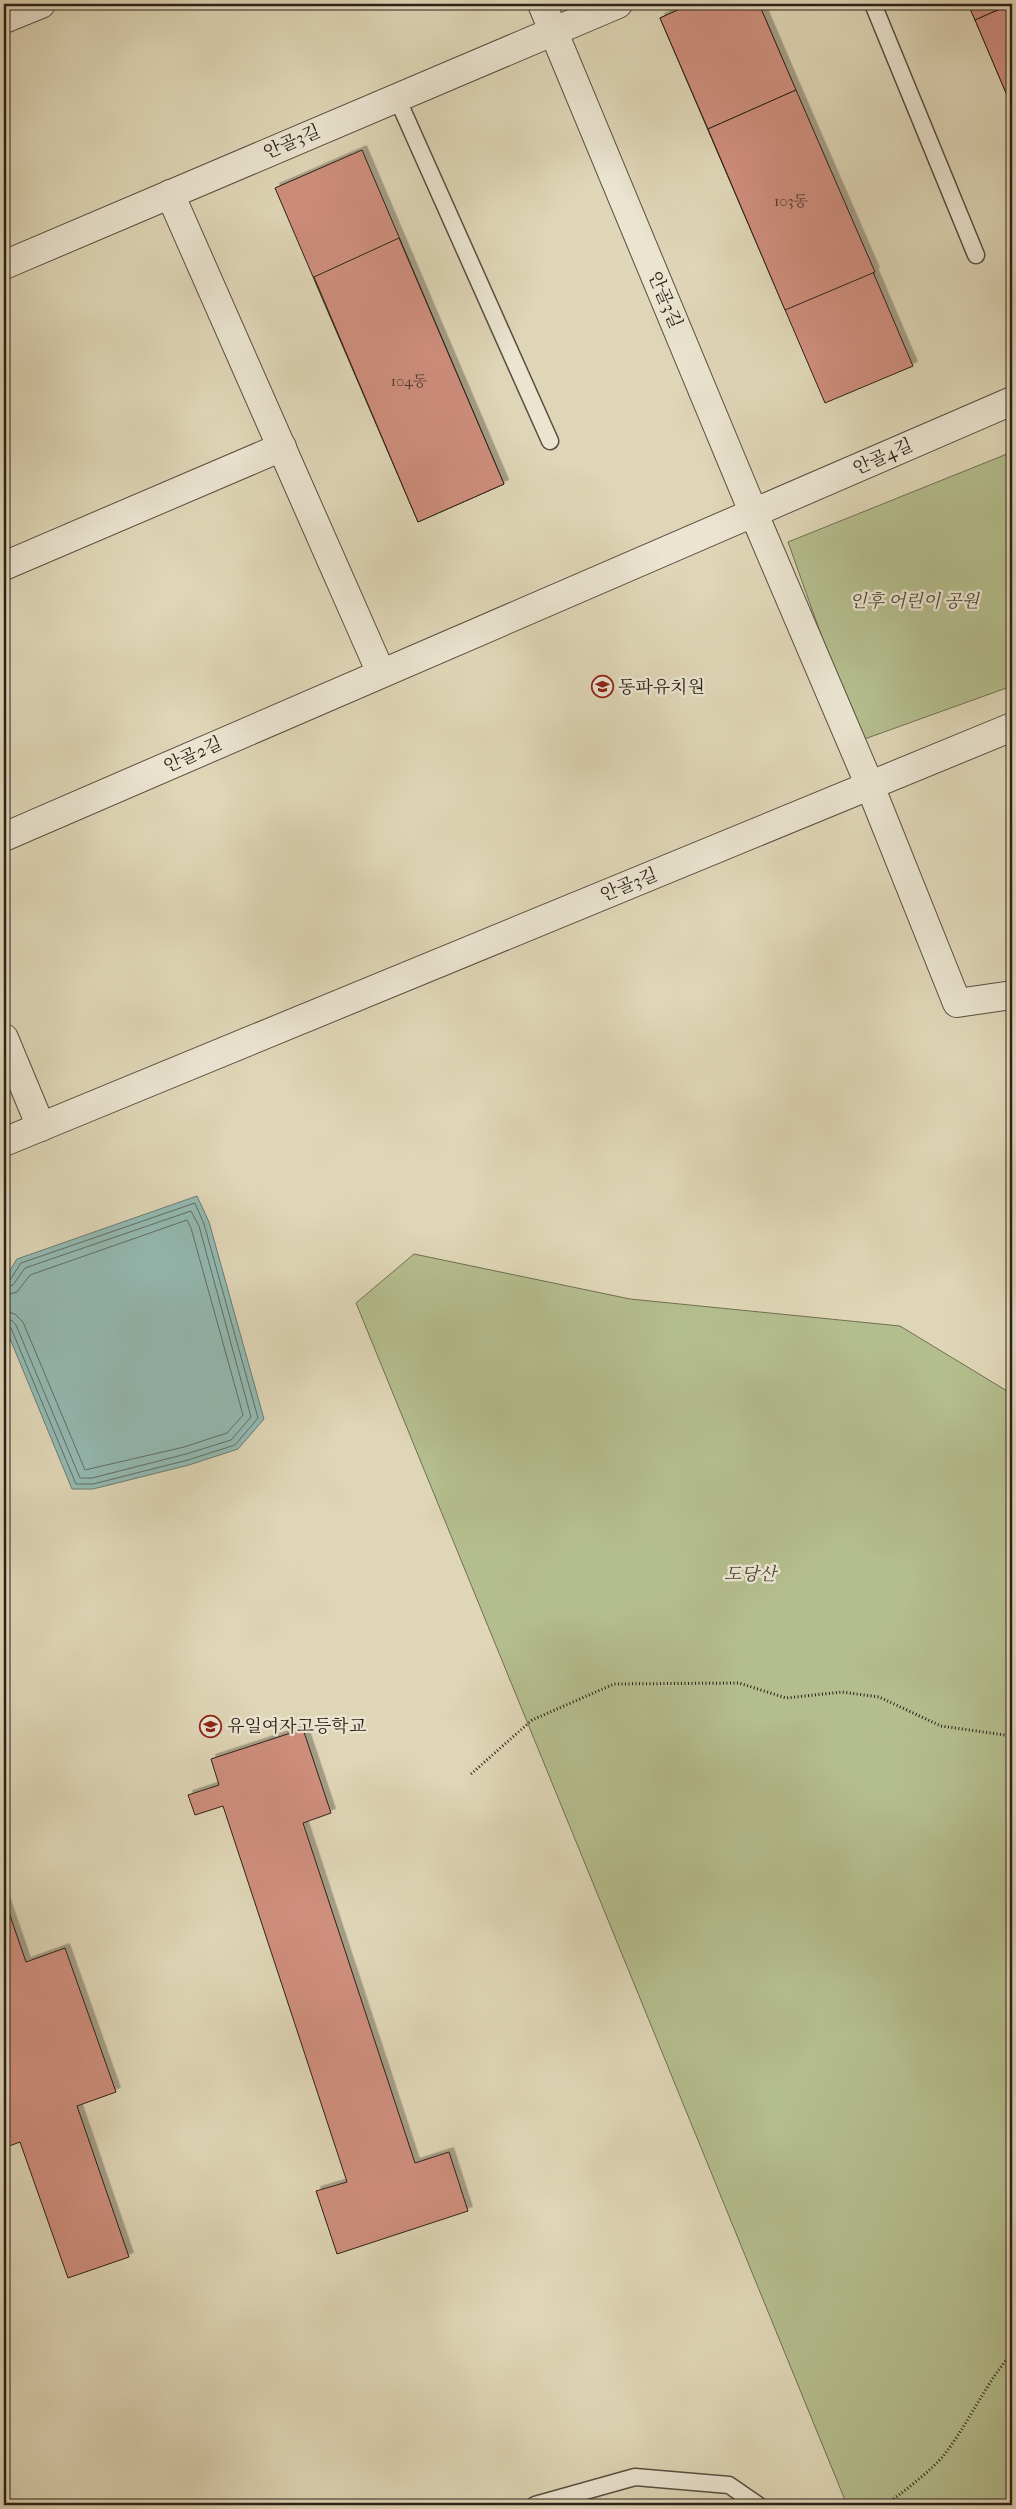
<svg xmlns="http://www.w3.org/2000/svg" width="1016" height="2509" viewBox="0 0 1016 2509" font-family="'IM FELL French Canon','Noto Serif KR',serif">
	<style>
		.green { fill: #b4bd8d; stroke: #706f52 }
		.water { fill: #93b9b2; stroke: #6a7c74 }
		.lines { fill: none; stroke-linecap: round; stroke-linejoin: round }
		.shore { stroke: #606d65; stroke-width: 1 }
		.building { fill: #cf8f7e; stroke: #2c2118; filter: url(#shadow) }
		.service-casing { stroke: #594e40; stroke-width: 19 }
		.minor-casing { stroke: #594e40; stroke-width: 30 }
		.path { stroke: #2c2118; stroke-width: 3; stroke-dasharray: 1 2.5; stroke-linecap: butt }
		.service { stroke: #eae4d0; stroke-width: 16 }
		.minor { stroke: #eae4d0; stroke-width: 28 }
		.labels { text-anchor: middle; dominant-baseline: central; stroke-width: 5; stroke-linejoin: round; paint-order: stroke }
		.number-label { font-size: 15px; fill: #553c32 }
		.street-label { font-size: 18px; fill: #2c2118; stroke: #eae4d0 }
		.park-label { font-size: 18px; font-style: italic; fill: #4e4835; stroke: #eae4d0 }
		.poi-label { font-size: 18px; fill: #2c2118; stroke: #eae4d0; text-anchor: start }
	</style>
	<defs>
		<filter id="shadow"><feDropShadow dx="4.5" dy="-4.5" stdDeviation="0" flood-color="#0004"/></filter>
	</defs>
	<rect width="100%" height="100%" fill="#dfd6b7"/>
	<filter id="stains"><feTurbulence type="fractalNoise" baseFrequency=".004" numOctaves="4"/><feColorMatrix values="0 0 0 0 .2 0 0 0 0 .09 0 0 0 0 .02 0 0 0 .5 -.17"/></filter>
	<radialGradient id="worn" r=".72"><stop offset=".6" stop-color="#630" stop-opacity="0"/><stop offset="1" stop-color="#630" stop-opacity=".3"/></radialGradient>
	<g class="green">
		<polygon points="1012,452 1012,686 859,741 788,542"/>
		<polygon points="414,1254 630,1299 900,1326 1012,1394 1012,2505 847,2505 356,1303"/>
	</g>
	<polygon class="water" points="197,1196 209,1222 264,1419 238,1449 189,1465 93,1489 72,1489 4,1324 4,1280 17,1259"/>
	<g class="lines">
		<g class="shore">
			<polyline points="4,1282 10,1280 21,1263 195,1203 204,1224 258,1418 235,1445 188,1460 93,1484 76,1484 11,1328 4,1325"/>
			<polyline points="4,1288 13,1285 25,1268 191,1211 199,1226 251,1417 231,1440 186,1454 92,1478 80,1478 16,1325 11,1320 4,1318"/>
			<polyline points="4,1296 17,1292 30,1275 187,1220 191,1228 243,1415 227,1433 184,1447 85,1470 23,1322 15,1314 4,1311"/>
		</g>
	</g>
	<g class="building">
		<polygon points="691,4 759,4 913,366 825,403 660,18"/>
		<polygon points="691,4 759,4 796,90 708,129 660,18"/>
		<polygon points="968,4 1012,4 1012,107 975,20"/>
		<polygon points="968,4 1011,4 975,20"/>
		<polygon points="1012,4 1012,107 975,20"/>
		<polygon points="796,90 875,272 785,310 708,129"/>
		<polygon points="362,150 504,484 418,522 275,188"/>
		<polygon points="399,238 504,484 418,522 314,277"/>
		<polygon points="303,1729 331,1813 303,1823 415,2163 449,2152 468,2211 337,2254 316,2191 347,2182 223,1806 195,1815 188,1795 219,1785 211,1759"/>
		<polygon points="4,1898 26,1962 65,1948 116,2092 77,2106 129,2257 68,2278 20,2142 4,2148"/>
	</g>
	<g class="lines">
		<defs>
			<g id="service">
				<polyline points="873,4 976,255"/>
				<polyline points="397,98 550,441"/>
				<polyline points="535,2505 635,2477 729,2485 758,2505"/>
			</g>
			<g id="minor">
				<polyline points="542,4 754,514 870,786 957,1003 1012,995"/>
				<polyline points="4,19 41,4"/>
				<polyline points="170,194 381,673"/>
				<polyline points="4,265 618,4"/>
				<polyline points="4,566 282,447"/>
				<polyline points="4,837 1012,401"/>
				<polyline points="4,1038 41,1127"/>
				<polyline points="4,1142 1012,727"/>
			</g>
		</defs>
		<use href="#service" class="service-casing"/>
		<use href="#minor" class="minor-casing"/>
		<g class="path">
			<polyline points="471,1774 532,1720 614,1684 739,1683 786,1698 842,1692 879,1697 941,1726 1012,1736"/>
			<path d="M885 2505C901 2494 932 2470 944 2455 969 2423 985 2384 1012 2353"/>
		</g>
		<use href="#service" class="service"/>
		<use href="#minor" class="minor"/>
	</g>
	<defs>
		<symbol id="school-ring" viewBox="-11 -11 22 22"><circle r="9.5" fill="#eae4d0" stroke="#8f2418" stroke-width="1.5"/><path d="M0-5L7-2L0 1L-7-2ZM-4 1L0 2.5L4 1V4Q0 6-4 4Z" fill="#8f2418"/></symbol>
	</defs>
	<g fill-rule="evenodd">
		<use href="#school-ring" x="590" y="674" width="25" height="25"/>
		<use href="#school-ring" x="198" y="1714" width="25" height="25"/>
	</g>
	<g class="labels">
		<g class="number-label">
			<text x="791" y="201">103동</text>
			<text x="409" y="381">104동</text>
		</g>
		<g class="street-label">
			<text transform="translate(292 142) rotate(-23)">안골3길</text>
			<text transform="translate(665 300) rotate(67)">안골3길</text>
			<text transform="translate(883 457) rotate(-24)">안골4길</text>
			<text transform="translate(193 755) rotate(-24)">안골2길</text>
			<text transform="translate(629 885) rotate(-22)">안골3길</text>
		</g>
		<g class="park-label">
			<text x="914" y="601">인후 어린이 공원</text>
			<text x="750" y="1574">도당산</text>
		</g>
		<g class="poi-label">
			<text x="618" y="687">동파유치원</text>
			<text x="227" y="1726">유일여자고등학교</text>
		</g>
	</g>
	<rect width="1016" height="2509" fill="none" stroke="#dfd6b7" stroke-width="20"/>
	<rect x="5" y="5" width="1006" height="2499" fill="none" stroke="#2c2118" stroke-width="2.5"/>
	<rect x="10" y="10" width="996" height="2489" fill="none" stroke="#2c2118"/>
	<rect width="100%" height="100%" filter="url(#stains)"/>
	<rect width="100%" height="100%" fill="url(#worn)"/>
</svg>
